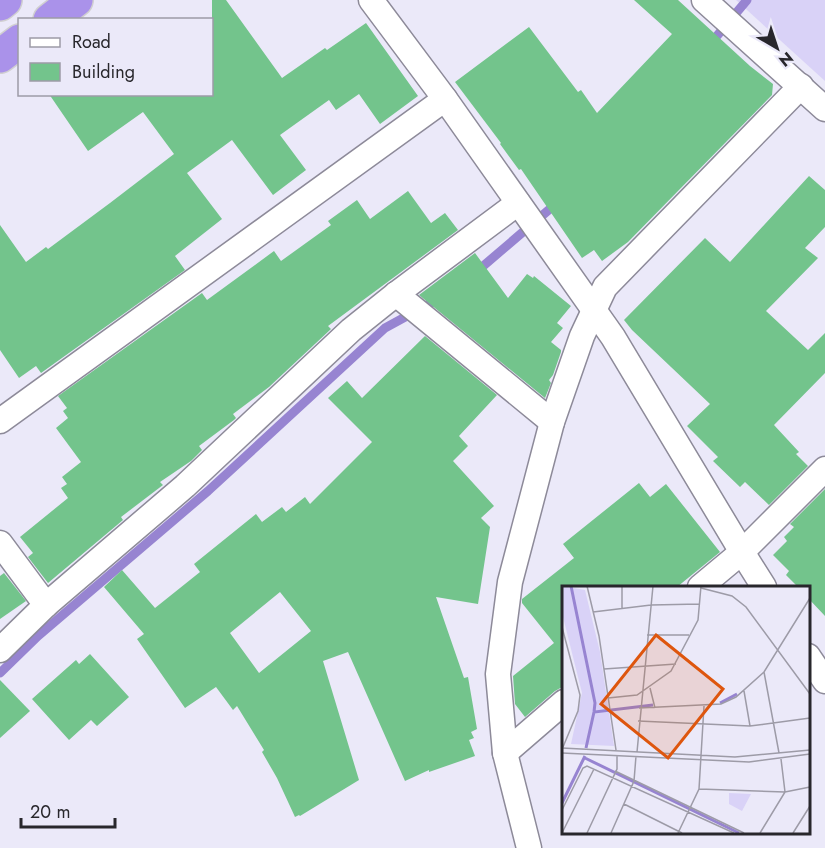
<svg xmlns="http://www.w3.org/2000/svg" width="825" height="848" viewBox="0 0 825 848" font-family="Jost,sans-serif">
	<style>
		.green { fill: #d9d2f7 }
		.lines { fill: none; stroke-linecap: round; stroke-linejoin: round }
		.stream { stroke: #9784d1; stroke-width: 9 }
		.building { fill: #73c48c; fill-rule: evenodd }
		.minor-casing { stroke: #8d8a99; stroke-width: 27 }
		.trunk-casing { stroke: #d0cfd1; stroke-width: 36 }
		.minor { stroke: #fff; stroke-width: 24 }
		.trunk { stroke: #aa92ea; stroke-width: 33 }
		.inset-river { fill: none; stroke: #9784d1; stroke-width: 3 }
		.inset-road { fill: none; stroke: #9d9ba7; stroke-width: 1.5 }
		.view { fill: #de560e; fill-opacity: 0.15; stroke: #de560e; stroke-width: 3 }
		.inset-edge { fill: none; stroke: #28272c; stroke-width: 3 }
	</style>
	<rect width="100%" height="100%" fill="#ebe9f9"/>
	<polygon class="green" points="736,0 825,0 825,81"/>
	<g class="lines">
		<g class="stream">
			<polyline points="711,43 747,0"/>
			<polyline points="475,273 558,202"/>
			<polyline points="0,673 38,636 208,491 385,328 440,298"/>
		</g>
	</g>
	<g class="building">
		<polygon points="212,0 226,0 282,78 325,48 327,50 366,23 418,96 380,124 359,94 336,110 329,100 280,135 306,170 273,195 232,140 187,173 222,219 175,256 185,270 41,373 36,366 19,378 0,350 0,225 26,262 46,247 48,249 110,203 174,154 143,112 88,151 49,94 212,94"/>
		<polygon points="634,0 678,0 750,66 773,84 772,95 628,242 602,261 594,250 582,258 521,169 519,170 500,144 501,143 455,82 529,27 578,92 581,90 597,113 672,34"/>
		<polygon points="809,176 825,190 825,227 805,248 818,258 766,311 808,350 825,333 825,373 774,425 799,452 796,454 808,466 769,505 745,482 740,487 713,461 718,457 687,426 710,404 632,330 624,320 705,238 730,262"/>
		<polygon points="408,191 431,223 445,213 458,230 328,326 331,329 269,387 233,414 236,418 234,420 199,446 202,450 191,461 160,482 163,485 121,517 123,520 48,583 28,557 33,553 20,537 68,498 61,488 67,484 62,477 81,462 56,428 68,418 63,411 67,408 58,396 202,293 207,300 274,251 281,261 331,225 328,221 357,200 370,219"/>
		<polygon points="475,253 508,298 527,274 533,278 534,276 571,306 557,323 563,328 551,342 561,350 561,352 553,375 549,380 551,383 545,398 419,295"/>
		<path d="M425 336 497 395 459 436 468 446 453 461 494 506 481 518 490 527 478 604 436 597 464 678 468 677 477 729 471 732 474 738 469 740 475 756 429 772V770L405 781 348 652 323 661 359 780 300 816 299 815 295 817 277 778 262 752 264 750 237 706 233 710 216 687 185 708 137 639 144 634 104 587 122 570 155 608 200 572 194 564 256 514 262 522 282 507 286 512 305 497 310 504 372 442 328 398 347 381 362 398ZM280 592 311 631 259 673 230 633Z"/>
		<polygon points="639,483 650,497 666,484 720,552 677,587 564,587 564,686 555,691 525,717 515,704 513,676 554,643 522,603 522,599 574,558 563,544"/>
		<polygon points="825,489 825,616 808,598 808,587 798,587 786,575 789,571 773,555 787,541 784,537 794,527 790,524"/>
		<polygon points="4,573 26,601 0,619 0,576"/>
		<polygon points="90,654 129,697 97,726 91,720 69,740 32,699 76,660 79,664"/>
		<polygon points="0,680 30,711 0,738"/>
	</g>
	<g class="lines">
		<defs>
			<g id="minor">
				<polyline points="371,0 445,99 613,337 742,552 764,587"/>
				<polyline points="704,0 825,109"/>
				<polyline points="396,294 552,422"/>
				<polyline points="0,421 445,99"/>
				<polyline points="0,543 46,605"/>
				<polyline points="700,587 742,552 825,469"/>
				<polyline points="0,650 46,605 185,486 351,330 396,294 518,203"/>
				<polyline points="808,656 825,681"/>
				<polyline points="505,753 564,702"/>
				<polyline points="529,848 505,753 498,674 510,582 552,422 582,336 605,287 801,86"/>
			</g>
			<g id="trunk">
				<polyline points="0,4 5,0"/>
				<polyline points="50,20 76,0"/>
				<polyline points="0,56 20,41"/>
			</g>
		</defs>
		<use href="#minor" class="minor-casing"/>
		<use href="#trunk" class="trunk-casing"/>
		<use href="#minor" class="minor"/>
		<use href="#trunk" class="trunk"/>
	</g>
	<g transform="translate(562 586)">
		<rect width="248" height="248" fill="#ebe9f9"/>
		<path d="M0 0 23 4 38 66 52 160 9 158 20 107 0 27ZM167 207 189 208 180 225 167 218Z" fill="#d9d2f7"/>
		<path class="inset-river" d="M9 0 33 117 32 126M158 117 175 108M24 162 32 126 91 119M23 172 177 247M0 217 23 170"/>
		<path class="inset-road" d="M25 0 37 50 54 164M139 2 170 10 184 21 248 108M60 22V0M31 26 89 19 138 18M0 41 18 109 16 125 1 161M85 49H127M42 83 114 78M202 86 217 167M88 102 93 122M182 105 188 140M46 112 75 109 109 85 136 34 139 0M77 122 159 118 174 111 202 86 248 12M76 135 188 140 248 132M0 162 173 171 248 164M75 166 91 0M0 167 187 176 248 168M53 185 182 247M137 203 223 206 248 201M62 218 120 247M0 224 21 182 25 180 172 247M0 247 32 183M25 247 55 183V169M49 247 72 195 74 170M116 247 137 203 142 120M198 247 223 206 219 173M231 247 248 220"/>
		<path class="view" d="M94 49 161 103 106 172 39 118Z"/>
		<rect width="248" height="248" class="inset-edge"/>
	</g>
	<rect x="18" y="18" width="195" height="78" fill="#ebe9f9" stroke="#9d9ba7" stroke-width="1.5"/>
	<rect x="30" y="38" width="30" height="9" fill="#ffffff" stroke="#9d9ba7" stroke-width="1.5"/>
	<text x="72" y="48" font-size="18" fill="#28272c">Road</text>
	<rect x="30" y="63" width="30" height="18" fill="#73c48c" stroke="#9d9ba7" stroke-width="1.5"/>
	<text x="72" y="78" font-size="18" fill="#28272c">Building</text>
	<g transform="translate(777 48) rotate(141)" stroke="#ebe9f9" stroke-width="4.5" paint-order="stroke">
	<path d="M0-4.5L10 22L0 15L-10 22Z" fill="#28272c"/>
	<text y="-9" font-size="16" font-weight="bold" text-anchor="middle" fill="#28272c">N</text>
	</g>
	<path d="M21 818v9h94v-9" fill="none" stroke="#28272c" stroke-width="3"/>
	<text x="30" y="818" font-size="18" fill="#28272c" stroke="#ebe9f9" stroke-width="4.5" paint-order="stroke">20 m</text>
</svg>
